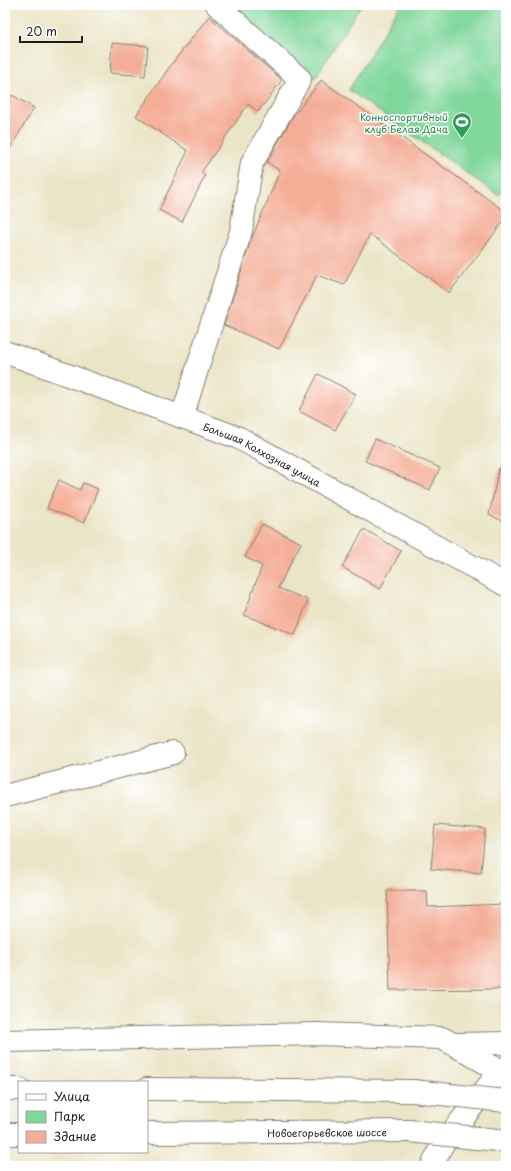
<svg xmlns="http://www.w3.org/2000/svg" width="511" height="1171" viewBox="0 0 511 1171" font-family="'Playpen Sans',sans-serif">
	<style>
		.green { fill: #80d79b; stroke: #4e7a5c }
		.building { fill: #f4ae98 }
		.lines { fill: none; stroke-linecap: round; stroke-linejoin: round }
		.minor-casing { stroke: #848072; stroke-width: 24 }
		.major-casing { stroke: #848072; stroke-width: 24 }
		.minor { stroke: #fff; stroke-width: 22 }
		.major { stroke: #fff; stroke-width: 22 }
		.major-bridge-casing { stroke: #848072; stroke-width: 24; stroke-linecap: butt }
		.major-bridge { stroke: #fff; stroke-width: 22 }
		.labels { text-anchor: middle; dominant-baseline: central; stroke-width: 3; stroke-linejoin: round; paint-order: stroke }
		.leisure-label { font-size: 10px; fill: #27864d; stroke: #fff; text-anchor: end }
		.street-label { font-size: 10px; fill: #1c1c1c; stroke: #fff }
	</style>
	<rect width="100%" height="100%" fill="#fff"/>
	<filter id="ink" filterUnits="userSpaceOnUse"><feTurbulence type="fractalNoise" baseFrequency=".025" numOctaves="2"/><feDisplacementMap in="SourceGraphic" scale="8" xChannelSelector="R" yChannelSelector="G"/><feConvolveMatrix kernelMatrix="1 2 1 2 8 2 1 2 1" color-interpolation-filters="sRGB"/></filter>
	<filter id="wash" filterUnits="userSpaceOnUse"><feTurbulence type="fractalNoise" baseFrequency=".012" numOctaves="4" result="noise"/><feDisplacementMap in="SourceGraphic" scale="16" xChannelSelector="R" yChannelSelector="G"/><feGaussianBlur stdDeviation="0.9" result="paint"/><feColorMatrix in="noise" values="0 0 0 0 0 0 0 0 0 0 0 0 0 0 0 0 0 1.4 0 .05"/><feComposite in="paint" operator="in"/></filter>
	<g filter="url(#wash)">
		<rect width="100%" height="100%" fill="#ebe5c7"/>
		<g class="green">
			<polygon points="232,5 361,5 315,78 228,10"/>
			<polygon points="400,5 506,5 506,188 498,195 349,90"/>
		</g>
		<g id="blocks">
			<g class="building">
				<polygon points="209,16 282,80 258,112 248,104 201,173 205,176 182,222 159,210 188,151 136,116 168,69"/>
				<polygon points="112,43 148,46 145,76 110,73"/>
				<polygon points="321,80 506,212 506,218 449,293 370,234 344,285 317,275 279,349 224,325 251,240 280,171 267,162 292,118"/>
				<polygon points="12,95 34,108 5,157 5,107"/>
				<polygon points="318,374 356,394 335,430 299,411"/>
				<polygon points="375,439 440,468 430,490 365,461"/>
				<polygon points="499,468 506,469 506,522 489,515"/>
				<polygon points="59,480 80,490 83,483 98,489 84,523 47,508"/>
				<polygon points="262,524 301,543 278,588 308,600 295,635 244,615 262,566 245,557"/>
				<polygon points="364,529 401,551 380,589 342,567"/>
				<polygon points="435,825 485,829 481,873 431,869"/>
				<polygon points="387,891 427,891 428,907 506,904 506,989 390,990"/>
			</g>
		</g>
	</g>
	<g filter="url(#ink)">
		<use href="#blocks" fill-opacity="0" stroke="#848072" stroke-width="1"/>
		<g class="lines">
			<defs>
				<g id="minor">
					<path id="s1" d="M5 352 239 438 506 585"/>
					<polyline points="182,417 241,231 252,163 300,79 217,5"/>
					<polyline points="5,796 173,753"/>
					<polyline points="5,1041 317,1034 442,1038 500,1071"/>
					<polyline points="454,1044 506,1043"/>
					<polyline points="432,1166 442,1145 500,1071 506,1067"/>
				</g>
				<g id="major">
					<polyline points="5,1089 19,1089"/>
					<polyline points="147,1089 413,1091"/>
					<path id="s2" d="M147 1133 409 1131"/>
					<polyline points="5,1134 19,1134"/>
				</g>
			</defs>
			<use href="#minor" class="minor-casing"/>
			<use href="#major" class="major-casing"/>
			<use href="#minor" class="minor"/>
			<use href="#major" class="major"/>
			<defs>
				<g id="major-bridge">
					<polyline points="413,1091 506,1101"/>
					<polyline points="409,1131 506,1141"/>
				</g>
			</defs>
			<use href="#major-bridge" class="major-bridge-casing"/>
			<use href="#major-bridge" class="major-bridge"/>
		</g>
	</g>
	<defs>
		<symbol id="stadium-pin" viewBox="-11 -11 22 30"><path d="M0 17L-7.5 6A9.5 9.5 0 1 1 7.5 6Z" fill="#2e9e5b" stroke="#fff"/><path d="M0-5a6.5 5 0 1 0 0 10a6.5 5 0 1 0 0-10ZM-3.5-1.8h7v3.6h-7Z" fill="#fff"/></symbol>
	</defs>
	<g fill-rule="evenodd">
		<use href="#stadium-pin" x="451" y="111" width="22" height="30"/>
	</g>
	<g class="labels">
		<g class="leisure-label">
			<text x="448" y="116">Конноспортивный<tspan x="448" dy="12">клуб Белая Дача</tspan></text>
		</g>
		<g class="street-label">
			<text stroke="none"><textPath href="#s1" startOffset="277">Большая Колхозная улица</textPath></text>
			<text stroke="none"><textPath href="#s2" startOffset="180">Новоегорьевское шоссе</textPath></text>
		</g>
	</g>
	<rect width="511" height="1171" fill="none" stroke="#fff" stroke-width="20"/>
	<rect x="18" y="1081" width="130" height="72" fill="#ffffff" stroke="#a4a4a4"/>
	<rect x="26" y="1094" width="20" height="6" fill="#ffffff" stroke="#a4a4a4"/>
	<text x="54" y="1101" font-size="12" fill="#1c1c1c">Улица</text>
	<rect x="26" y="1111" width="20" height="12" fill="#80d79b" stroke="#a4a4a4"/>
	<text x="54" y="1121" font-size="12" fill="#1c1c1c">Парк</text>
	<rect x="26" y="1131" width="20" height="12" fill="#f4ae98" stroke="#a4a4a4"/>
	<text x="54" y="1141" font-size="12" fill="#1c1c1c">Здание</text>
	<path d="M20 36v6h62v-6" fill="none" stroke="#1c1c1c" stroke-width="2"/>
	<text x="26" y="36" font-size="12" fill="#1c1c1c" stroke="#ffffff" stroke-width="3" paint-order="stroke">20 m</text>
</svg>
